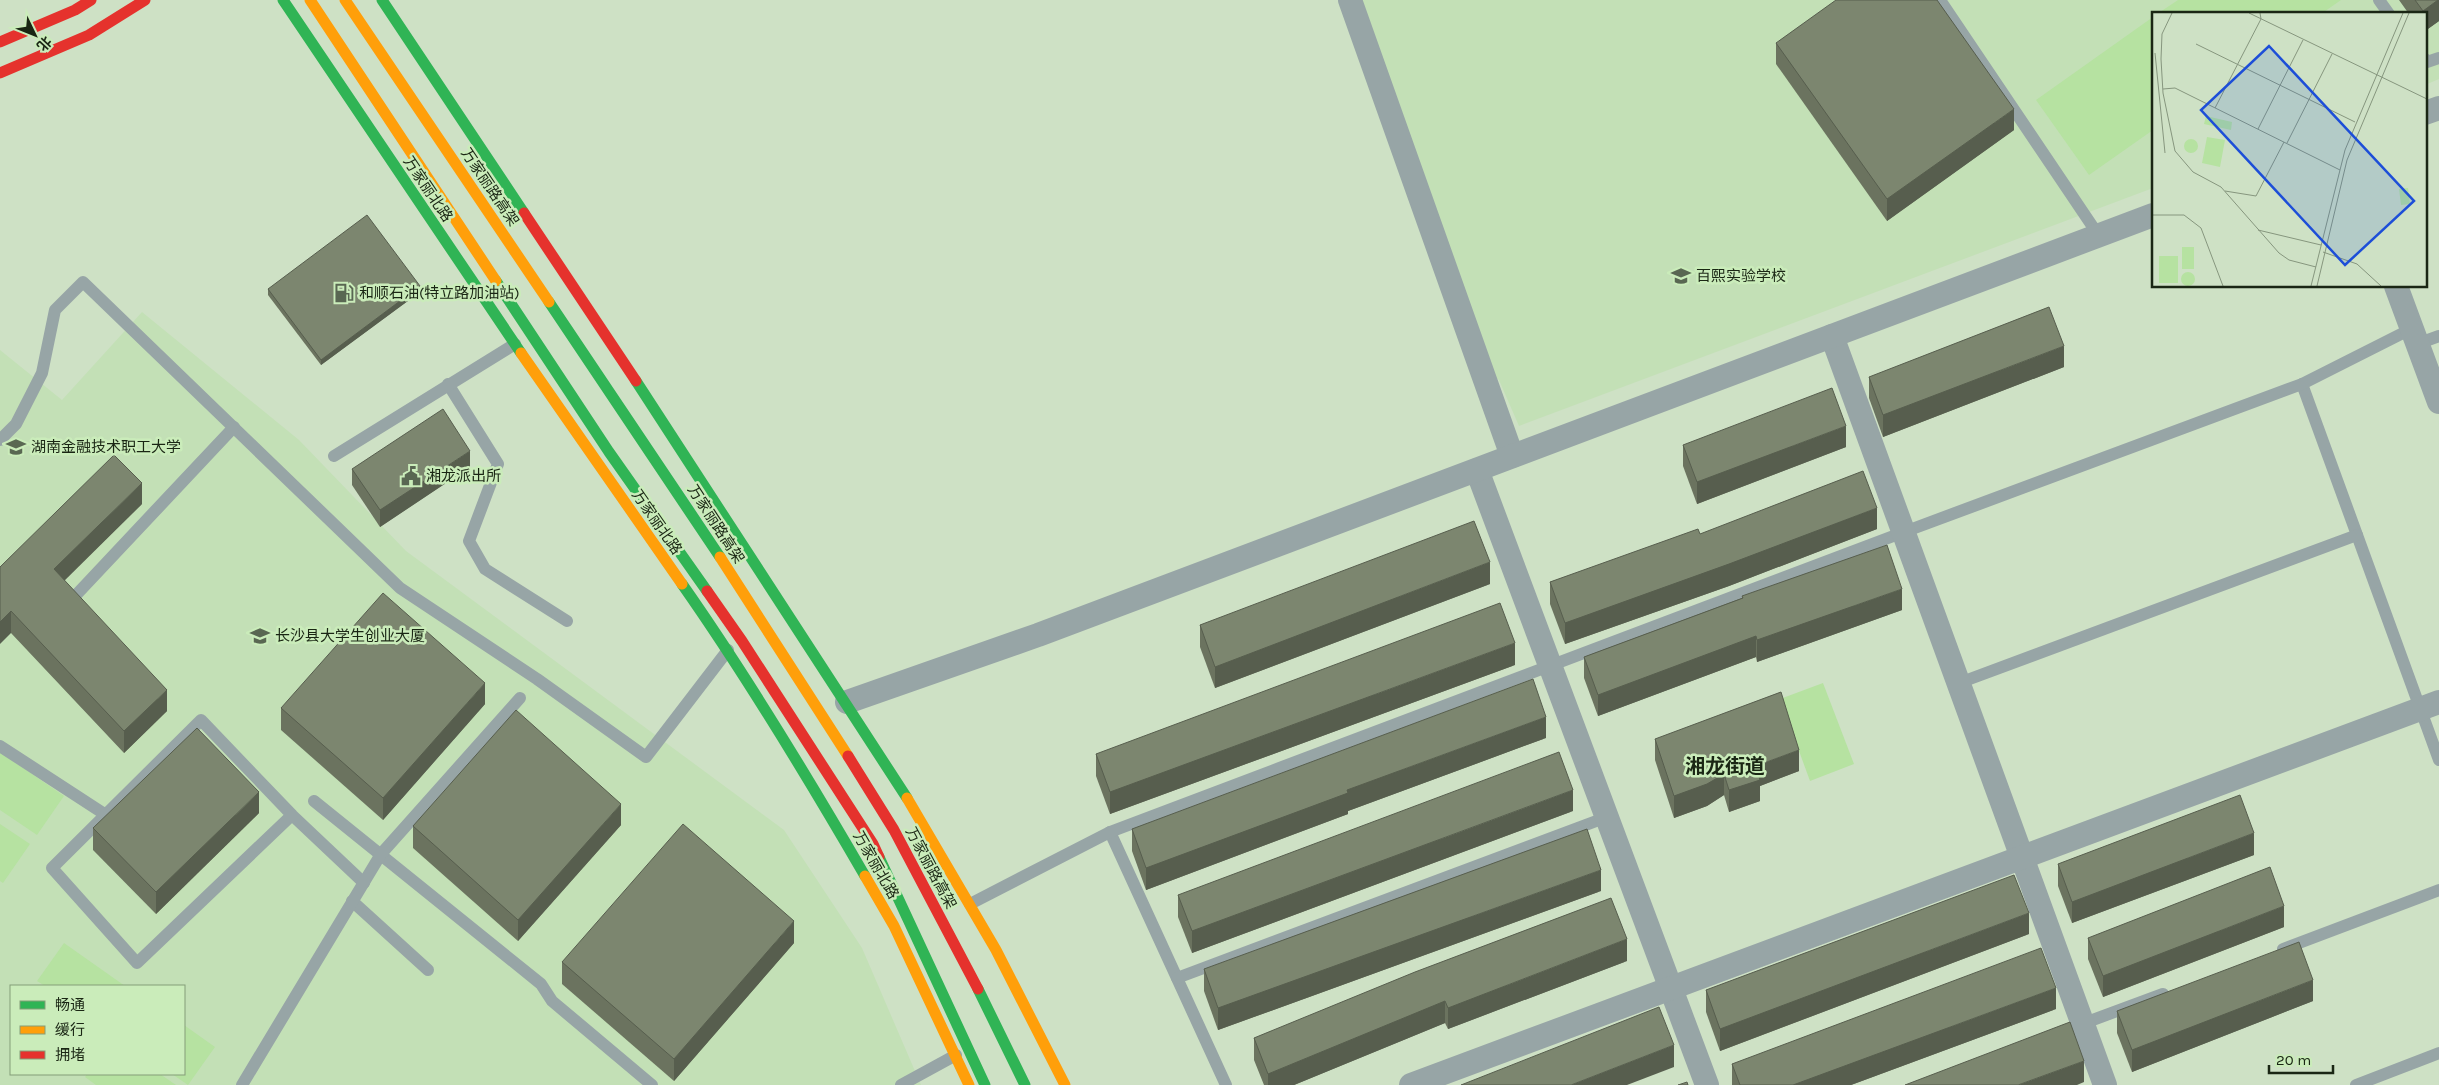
<svg xmlns="http://www.w3.org/2000/svg" width="2439" height="1085" viewBox="0 0 2439 1085" font-family="Karla,'Noto Sans SC',sans-serif">
	<style>
		.built { fill: #c3e0b6; fill-rule: evenodd }
		.green { fill: #b6e2a1 }
		.lines { fill: none; stroke-linecap: round; stroke-linejoin: round }
		.lane { stroke: #97a5a6; stroke-width: 12 }
		.street { stroke: #97a5a6; stroke-width: 24 }
		.fast { stroke: #30b455; stroke-width: 11 }
		.slow { stroke: #ff9f0a; stroke-width: 11 }
		.jam { stroke: #e5322d; stroke-width: 11 }
		.wall { fill: #6b735f }
		.shaded-wall { fill: #575e4e }
		.building { fill: #7c866f; stroke: #575e4e }
		.labels { text-anchor: middle; dominant-baseline: central; stroke-width: 5; stroke-linejoin: round; paint-order: stroke }
		.street-label { font-size: 15px; fill: #1a2614; stroke: #caecba }
		.poi-label { font-size: 15px; fill: #1a2614; stroke: #caecba; text-anchor: start }
		.district-label { font-size: 20px; font-weight: bold; fill: #1a2614; stroke: #caecba }
		.inset-road { fill: none; stroke: #86967e; stroke-width: 1 }
		.view { fill: #1d4ed8; fill-opacity: 0.15; stroke: #1d4ed8; stroke-width: 2.5 }
		.inset-edge { fill: none; stroke: #1a2614; stroke-width: 2.5 }
	</style>
	<rect width="100%" height="100%" fill="#cee1c5"/>
	<g class="built">
		<polygon points="1349,0 2439,0 2439,79 2425,85 2425,14 2153,14 2153,188 1519,426 1499,380 1476,364"/>
		<path d="M142 312 299 440 406 551 784 830 862 948 921 1085H0V350L62 400ZM11 986H184V1074H11Z"/>
	</g>
	<g class="green">
		<polygon points="2178,0 2341,0 2321,14 2157,14"/>
		<polygon points="2153,17 2153,130 2089,175 2036,100"/>
		<polygon points="1823,683 1854,764 1810,781 1780,699"/>
		<polygon points="0,752 64,796 37,835 0,810"/>
		<polygon points="0,824 30,844 3,883 0,881"/>
		<polygon points="64,943 125,986 45,986 37,981"/>
		<polygon points="184,1025 215,1047 188,1085 172,1074 184,1074"/>
		<polygon points="87,1074 160,1074 176,1085 96,1085 85,1077"/>
	</g>
	<g class="lines">
		<g class="lane">
			<polyline points="1940,0 2099,236"/>
			<polyline points="2379,0 2389,14"/>
			<polyline points="2425,59 2427,62 2439,58"/>
			<polyline points="2417,344 2439,336"/>
			<polyline points="448,384 498,464 469,541 485,569 567,621"/>
			<polyline points="2302,384 2439,760"/>
			<polyline points="0,440 16,424 42,373 55,310 83,282 400,588 537,679 646,757 728,650"/>
			<polyline points="334,456 515,344"/>
			<polyline points="77,594 234,427"/>
			<polyline points="1959,683 2357,535"/>
			<polyline points="0,746 106,815"/>
			<polyline points="314,801 541,984 552,1001 652,1085"/>
			<polyline points="292,815 137,963 52,868 201,720 292,815 364,883"/>
			<polyline points="1110,832 1226,1085"/>
			<polyline points="352,901 428,970"/>
			<polyline points="970,904 1110,832 1904,532 2302,384 2411,329"/>
			<polyline points="2283,949 2439,890"/>
			<polyline points="1177,978 1607,817"/>
			<polyline points="2079,1025 2163,994"/>
			<polyline points="242,1085 381,854 520,698"/>
			<polyline points="901,1085 956,1055"/>
			<polyline points="2356,1085 2439,1053"/>
		</g>
		<g class="street">
			<polyline points="1350,0 1512,456"/>
			<polyline points="2425,113 2439,108"/>
			<polyline points="2396,286 2439,402"/>
			<polyline points="1832,336 2105,1085"/>
			<polyline points="1477,470 1707,1085"/>
			<polyline points="847,702 1038,635 2153,215"/>
			<polyline points="1411,1085 2439,702"/>
		</g>
		<g class="fast">
			<polyline points="283,0 521,353"/>
			<polyline points="382,0 524,213"/>
			<polyline points="496,281 609,452 707,591"/>
			<polyline points="549,302 720,557"/>
			<polyline points="636,381 907,798"/>
			<path d="M682 584C748 678 807 776 865 876"/>
			<polyline points="879,857 985,1085"/>
			<polyline points="978,989 1025,1085"/>
		</g>
		<g class="slow">
			<polyline points="310,0 496,281"/>
			<polyline points="345,0 549,302"/>
			<polyline points="521,353 682,584"/>
			<polyline points="720,557 848,756"/>
			<polyline points="907,798 996,950 1065,1085"/>
			<polyline points="865,876 894,926 969,1085"/>
		</g>
		<g class="jam">
			<polyline points="0,42 75,10 91,0"/>
			<polyline points="0,73 89,35 145,0"/>
			<polyline points="524,213 636,381"/>
			<polyline points="707,591 742,641 873,844 879,857"/>
			<polyline points="848,756 894,830 978,989"/>
		</g>
	</g>
	<g class="wall">
		<polygon points="2399,0 2439,0 2439,21 2425,31 2425,14 2409,14"/>
		<polygon points="1776,43 2014,130 1887,221 1776,64"/>
		<polygon points="268,289 420,292 321,365 268,295"/>
		<polygon points="2064,367 1883,437 1869,398 1869,377"/>
		<polygon points="1683,445 1846,447 1697,504 1683,466"/>
		<polygon points="470,467 380,527 352,485 352,469"/>
		<polygon points="142,504 64,580 167,711 124,753 11,633 0,567"/>
		<polygon points="1877,529 1729,586 1565,644 1550,604 1550,582 1700,534"/>
		<polygon points="1490,584 1215,688 1200,647 1200,625"/>
		<polygon points="1742,596 1902,610 1757,662 1756,657 1598,716 1584,678 1584,657 1742,598"/>
		<polygon points="1515,665 1110,814 1096,776 1096,754"/>
		<polygon points="485,704 383,820 281,730 281,708"/>
		<polygon points="1546,738 1348,811 1348,814 1146,890 1132,851 1132,829"/>
		<polygon points="1655,739 1799,771 1760,786 1760,801 1729,812 1724,795 1707,806 1674,818 1655,760"/>
		<polygon points="1573,811 1192,953 1178,917 1178,895"/>
		<polygon points="259,813 156,914 93,850 93,828"/>
		<polygon points="621,825 518,941 413,848 413,826"/>
		<polygon points="2254,855 2072,923 2058,886 2058,864"/>
		<polygon points="1601,891 1218,1030 1204,991 1204,969"/>
		<polygon points="2284,927 2103,997 2088,959 2088,938"/>
		<polygon points="2029,934 1720,1051 1706,1012 1706,990"/>
		<polygon points="794,943 674,1081 562,984 562,962"/>
		<polygon points="1627,961 1448,1029 1445,1023 1294,1085 1264,1085 1254,1060 1254,1038"/>
		<polygon points="2313,1001 2132,1072 2117,1033 2117,1011"/>
		<polygon points="2056,1009 1851,1085 1732,1085 1732,1064"/>
	</g>
	<g class="shaded-wall">
		<polygon points="2438,0 2439,0 2439,21 2425,31 2425,14 2423,14 2423,11"/>
		<polygon points="2014,109 2014,130 1887,221 1887,199"/>
		<polygon points="420,286 420,292 321,365 321,360"/>
		<polygon points="2064,346 2064,367 1883,437 1883,415"/>
		<polygon points="1846,426 1846,447 1697,504 1697,482"/>
		<polygon points="470,451 470,467 380,527 380,510"/>
		<polygon points="142,483 142,504 54,591 54,569"/>
		<polygon points="1877,508 1877,529 1729,586 1565,644 1565,623"/>
		<polygon points="1490,562 1490,584 1215,688 1215,667"/>
		<polygon points="1902,589 1902,610 1757,662 1757,640"/>
		<polygon points="11,611 11,633 0,644 0,622"/>
		<polygon points="1756,636 1756,657 1598,716 1598,695"/>
		<polygon points="1515,643 1515,665 1110,814 1110,792"/>
		<polygon points="485,683 485,704 383,820 383,798"/>
		<polygon points="167,690 167,711 124,753 124,731"/>
		<polygon points="1546,717 1546,738 1348,811 1348,814 1146,890 1146,868 1347,790"/>
		<polygon points="1799,750 1799,771 1760,786 1760,801 1729,812 1729,790 1756,766"/>
		<polygon points="1724,774 1724,795 1707,806 1674,818 1674,796"/>
		<polygon points="1573,790 1573,811 1192,953 1192,931"/>
		<polygon points="259,792 259,813 156,914 156,892"/>
		<polygon points="621,804 621,825 518,941 518,920"/>
		<polygon points="2254,833 2254,855 2072,923 2072,902"/>
		<polygon points="1601,870 1601,891 1218,1030 1218,1008"/>
		<polygon points="2284,906 2284,927 2103,997 2103,976"/>
		<polygon points="2029,913 2029,934 1720,1051 1720,1029"/>
		<polygon points="794,921 794,943 674,1081 674,1059"/>
		<polygon points="1627,939 1627,961 1448,1029 1448,1008"/>
		<polygon points="2313,980 2313,1001 2132,1072 2132,1050"/>
		<polygon points="2056,988 2056,1009 1851,1085 1793,1085"/>
		<polygon points="1445,1001 1445,1023 1294,1085 1268,1085 1268,1074"/>
		<polygon points="1674,1045 1674,1067 1627,1085 1571,1085"/>
		<polygon points="2084,1061 2084,1082 2077,1085 2018,1085"/>
	</g>
	<g class="building">
		<polygon points="1836,0 1937,0 2014,109 1887,199 1776,43"/>
		<polygon points="2415,0 2438,0 2423,11"/>
		<polygon points="367,215 420,286 321,360 268,289"/>
		<polygon points="2049,307 2064,346 1883,415 1869,377"/>
		<polygon points="1832,388 1846,426 1697,482 1683,445"/>
		<polygon points="443,409 470,451 380,510 352,469"/>
		<polygon points="114,455 142,483 54,569 167,690 124,731 11,611 0,622 0,567"/>
		<polygon points="1863,471 1877,508 1729,564 1565,623 1550,582 1698,529 1700,534"/>
		<polygon points="1474,521 1490,562 1215,667 1200,625"/>
		<polygon points="1887,545 1902,589 1757,640 1756,636 1598,695 1584,657 1743,598 1742,596"/>
		<polygon points="383,593 485,683 383,798 281,708"/>
		<polygon points="1500,603 1515,643 1110,792 1096,754"/>
		<polygon points="1533,679 1546,717 1347,790 1348,793 1146,868 1132,829"/>
		<polygon points="1781,692 1799,750 1756,766 1760,780 1729,790 1724,774 1707,784 1674,796 1655,739"/>
		<polygon points="516,710 621,804 518,920 413,826"/>
		<polygon points="197,728 259,792 156,892 93,828"/>
		<polygon points="1559,752 1573,790 1192,931 1178,895"/>
		<polygon points="2240,795 2254,833 2072,902 2058,864"/>
		<polygon points="683,824 794,921 674,1059 562,962"/>
		<polygon points="1587,829 1601,870 1218,1008 1204,969"/>
		<polygon points="2270,867 2284,906 2103,976 2088,938"/>
		<polygon points="2014,875 2029,913 1720,1029 1706,990"/>
		<polygon points="1611,898 1627,939 1448,1008 1445,1001 1268,1074 1254,1038 1415,972"/>
		<polygon points="2299,942 2313,980 2132,1050 2117,1011"/>
		<polygon points="2041,948 2056,988 1793,1085 1740,1085 1732,1064"/>
		<polygon points="1659,1007 1674,1045 1571,1085 1461,1085"/>
		<polygon points="2070,1022 2084,1061 2018,1085 1905,1085"/>
		<polygon points="1687,1082 1688,1085 1678,1085"/>
	</g>
	<defs>
		<symbol id="school-bare" viewBox="-9 -9 18 18"><path d="M0-5L7-2L0 1L-7-2ZM-4 1L0 2.5L4 1V4Q0 6-4 4Z" fill="#596752" stroke="#caecba" stroke-width="2.5" paint-order="stroke"/></symbol>
		<symbol id="fuel-bare" viewBox="-9 -9 18 18"><path d="M-5.5-6h7V0h2V4h1.3V-2.5L3-4.5l.8-.8L6-3V5H2.5V1h-1V6h-7ZM-4.2-4.7v3.2H.2V-4.7Z" fill="#596752" stroke="#caecba" stroke-width="2.5" paint-order="stroke"/></symbol>
		<symbol id="civic-bare" viewBox="-9 -9 18 18"><path d="M-.6-6.5H3V-4.5H.6V-3L4-1V1h2V6H-6V1h2V-1L-.6-3ZM-1.2 2.5V6h2.4V2.5Z" fill="#596752" stroke="#caecba" stroke-width="2.5" paint-order="stroke"/></symbol>
	</defs>
	<g fill-rule="evenodd">
		<use href="#school-bare" x="1667" y="262" width="28" height="28"/>
		<use href="#fuel-bare" x="330" y="279" width="28" height="28"/>
		<use href="#school-bare" x="2" y="433" width="28" height="28"/>
		<use href="#civic-bare" x="397" y="462" width="28" height="28"/>
		<use href="#school-bare" x="246" y="622" width="28" height="28"/>
	</g>
	<g class="labels">
		<g class="street-label">
			<text transform="translate(490 187) rotate(56)">万家丽路高架</text>
			<text transform="translate(428 189) rotate(56)">万家丽北路</text>
			<text transform="translate(657 522) rotate(55)">万家丽北路</text>
			<text transform="translate(716 524) rotate(57)">万家丽路高架</text>
			<text transform="translate(876 865) rotate(60)">万家丽北路</text>
			<text transform="translate(931 868) rotate(62)">万家丽路高架</text>
		</g>
		<g class="poi-label">
			<text x="1696" y="276">百熙实验学校</text>
			<text x="359" y="293">和顺石油(特立路加油站)</text>
			<text x="31" y="447">湖南金融技术职工大学</text>
			<text x="426" y="476">湘龙派出所</text>
			<text x="275" y="636">长沙县大学生创业大厦</text>
		</g>
		<g class="district-label">
			<text x="1725" y="766">湘龙街道</text>
		</g>
	</g>
	<g transform="translate(2152 12)">
		<rect width="275" height="275" fill="#cee1c5"/>
		<path d="M54 104 80 110 79 118 52 112ZM55 125 73 128 68 155 50 151ZM32 134a7 7 0 1 1 14 0a7 7 0 1 1-14 0ZM256 176 258 192 249 193 247 177ZM30 235H42V257H30ZM7 244H26V271H7ZM29 267a7 7 0 1 1 14 0a7 7 0 1 1-14 0Z" fill="#b6e2a1"/>
		<path class="inset-road" d="M20 1 10 22 9 47 11 81 23 139 41 160 69 175 127 241 137 248 164 255M97 1 275 87M44 32 203 110M3 41 13 141M11 77 23 76 188 158M63 96 109 7 108 1M106 117 151 28M135 131 180 42M73 179 104 184 132 130M0 203H32L49 216 71 274M106 218 169 233M171 240 205 252 229 274M159 274 193 138 251 1M165 274 195 148 257 1"/>
		<path class="view" d="M117 34 262 189 193 253 49 98Z"/>
		<rect width="275" height="275" class="inset-edge"/>
	</g>
	<rect x="10" y="985" width="175" height="90" fill="#caecba" stroke="#849d78"/>
	<rect x="20" y="1001" width="25" height="8" fill="#30b455" stroke="#849d78"/>
	<text x="55" y="1010" font-size="15" fill="#1a2614">畅通</text>
	<rect x="20" y="1026" width="25" height="8" fill="#ff9f0a" stroke="#849d78"/>
	<text x="55" y="1035" font-size="15" fill="#1a2614">缓行</text>
	<rect x="20" y="1051" width="25" height="8" fill="#e5322d" stroke="#849d78"/>
	<text x="55" y="1060" font-size="15" fill="#1a2614">拥堵</text>
	<g transform="translate(35 35) rotate(133)" stroke="#caecba" stroke-width="4" paint-order="stroke">
	<path d="M0-4L9 19L0 12L-9 19Z" fill="#1a2614"/>
	<text y="-8" font-size="14" font-weight="bold" text-anchor="middle" fill="#1a2614">北</text>
	</g>
	<path d="M2269 1065v8h64v-8" fill="none" stroke="#1a2614" stroke-width="2.5"/>
	<text x="2276" y="1065" font-size="15" fill="#1a2614" stroke="#caecba" stroke-width="4" paint-order="stroke">20 m</text>
</svg>
